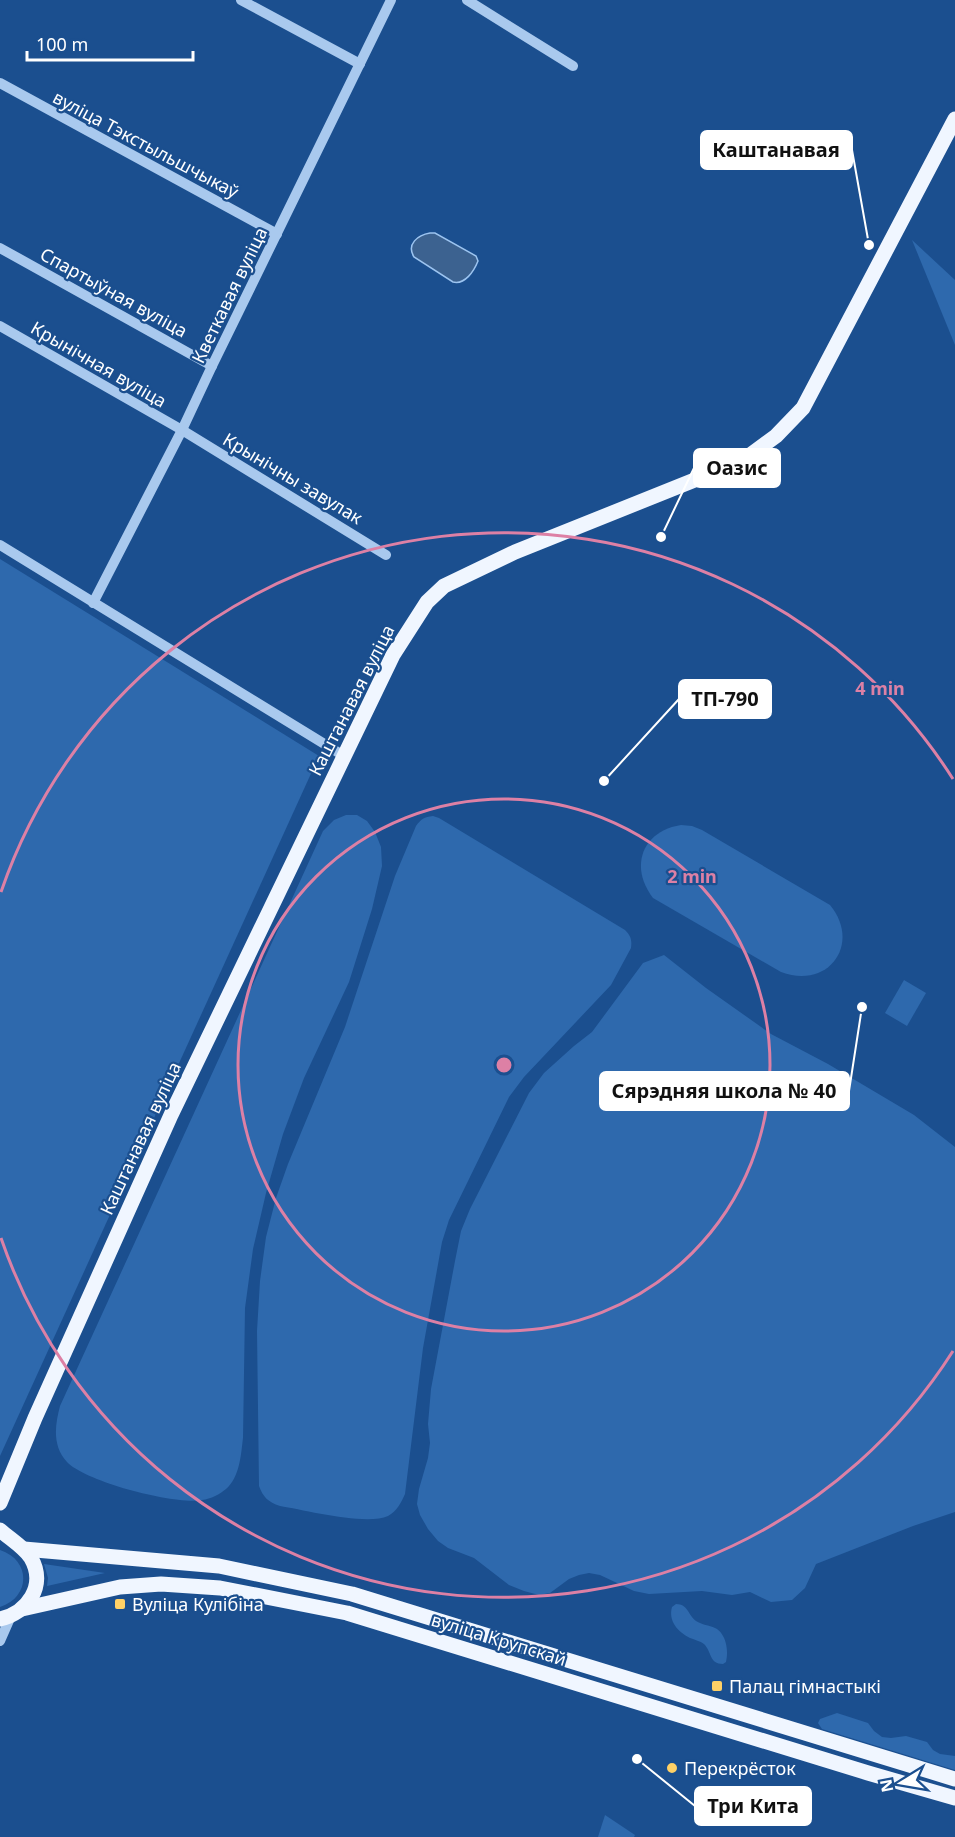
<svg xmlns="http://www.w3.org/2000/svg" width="955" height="1837" viewBox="0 0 955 1837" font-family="'Noto Sans',sans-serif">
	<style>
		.green { fill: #2e69ad }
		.water { fill: #3c6290; stroke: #9cc4f0; stroke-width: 1.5 }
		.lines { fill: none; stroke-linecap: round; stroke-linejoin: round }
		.minor { stroke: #a9c9ee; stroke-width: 10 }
		.major { stroke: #f0f6ff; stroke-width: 15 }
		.ring { fill: none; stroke: #dd80a5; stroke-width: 3 }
		.poi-dot { fill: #ffd166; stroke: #1b4f8f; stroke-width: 2 }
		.labels { text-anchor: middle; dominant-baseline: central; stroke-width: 4.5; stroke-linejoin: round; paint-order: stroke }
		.street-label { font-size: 18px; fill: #fff; stroke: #1b4f8f }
		.poi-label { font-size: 18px; fill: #fff; stroke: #1b4f8f; text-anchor: start }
		.centre { fill: #dd80a5; stroke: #1b4f8f; stroke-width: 3 }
		.ring-label { font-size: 18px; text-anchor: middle; font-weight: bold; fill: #dd80a5; stroke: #1b4f8f; stroke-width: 4.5; stroke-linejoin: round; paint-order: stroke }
		.leader { fill: none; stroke: #fff; stroke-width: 2 }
		.callout-dot { fill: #fff; stroke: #1b4f8f; stroke-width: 2 }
		.callout { fill: #fff; stroke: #fff; stroke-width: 2 }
		.callout-label { font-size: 20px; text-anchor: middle; font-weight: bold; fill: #111 }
	</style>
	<rect width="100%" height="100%" fill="#1b4f8f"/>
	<g class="green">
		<polygon points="912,240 955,280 955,345"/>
		<polygon points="0,559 319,756 0,1456"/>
		<path d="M346 815H357L367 821 375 832 381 847 382 866 372 909 349 982 304 1078 283 1134 266 1193 253 1249 245 1308 243 1438C241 1454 240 1477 226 1489 220 1494 211 1499 202 1500 175 1505 86 1482 67 1462 52 1446 55 1425 60 1406L323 831 334 820Z"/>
		<path d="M433 816 439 818 625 930C631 936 632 940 631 948L611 985 524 1077 509 1097 449 1220 442 1242 423 1348 405 1494C401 1503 397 1511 388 1516 366 1526 305 1510 280 1506 268 1502 263 1497 259 1486L257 1331 260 1281 266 1237 276 1198 288 1164 345 1027 395 876 416 826C421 819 424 817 433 816Z"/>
		<path d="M681 825 692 826 702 830 830 905C862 944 828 990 781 972L653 898C629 867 642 831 681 825Z"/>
		<polygon points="664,955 706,988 771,1034 828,1064 914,1115 955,1147 955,1512 913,1526 816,1564 805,1588 792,1600 771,1602 750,1592 732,1595 702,1591 649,1594 634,1591 600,1575 589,1573 579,1575 569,1579 550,1593 539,1595 524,1591 509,1585 474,1558 448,1548 438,1541 428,1529 420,1515 417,1504 419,1489 428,1458 430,1443 428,1424 431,1389 455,1261 461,1231 470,1209 529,1093 544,1073 574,1046 592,1032 643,963"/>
		<polygon points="904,980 926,993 907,1026 885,1013"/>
		<path d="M0 1550C31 1560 31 1597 0 1607Z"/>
		<polygon points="44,1564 105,1573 47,1586 48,1578"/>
		<path d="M676 1604C688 1604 688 1615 696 1621 702 1625 709 1625 715 1628 726 1633 729 1651 726 1662L723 1664C709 1664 712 1652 704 1644 700 1641 695 1640 690 1638 678 1632 668 1621 672 1607Z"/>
		<polygon points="837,1713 868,1723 874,1731 882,1737 891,1738 906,1736 927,1742 933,1750 940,1754 955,1756 955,1770 822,1729 818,1723 820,1719"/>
		<polygon points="605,1815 635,1835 634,1837 598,1837"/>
	</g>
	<path class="water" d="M430 233H435L476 256 478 261C474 271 465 285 453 282L414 257C406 244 418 235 430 233Z"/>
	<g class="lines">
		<g class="minor">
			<polyline points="241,0 360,64"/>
			<polyline points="467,0 573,66"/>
			<polyline points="0,83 277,234"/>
			<polyline points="0,248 212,366"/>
			<polyline points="0,326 182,430 386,555"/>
			<polyline points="0,545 344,756"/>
			<polyline points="93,603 182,430 212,366 391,0"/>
			<polyline points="0,1641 11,1616"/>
		</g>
		<g class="major">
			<polyline points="0,1503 35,1418 171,1115 393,655 427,602 444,586 515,552 742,461 776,436 803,408 955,119"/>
			<path d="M0 1530C10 1539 24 1547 31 1558 47 1586 27 1613 0 1619"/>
			<polyline points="24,1549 219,1566 352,1594 955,1779"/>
			<polyline points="22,1609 120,1587 161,1584 220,1588 347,1613 868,1773 955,1798"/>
		</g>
	</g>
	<g class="ring">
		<circle cx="504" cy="1065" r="266"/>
		<path d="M953 1351A532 532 0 0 1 1 1238M1 892A532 532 0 0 1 953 779"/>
	</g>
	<g class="poi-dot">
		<rect x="114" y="1598" width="12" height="12" rx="3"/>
		<rect x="711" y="1680" width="12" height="12" rx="3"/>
		<circle cx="672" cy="1768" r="6"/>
	</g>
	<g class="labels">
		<g class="street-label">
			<text transform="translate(146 144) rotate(28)">вуліца Тэкстыльшчыкаў</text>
			<text transform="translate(114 292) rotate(29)">Спартыўная вуліца</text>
			<text transform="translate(229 295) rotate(-64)">Кветкавая вуліца</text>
			<text transform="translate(99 364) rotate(30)">Крынічная вуліца</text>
			<text transform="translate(293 478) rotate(31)">Крынічны завулак</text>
			<text transform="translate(351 700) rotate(-63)">Каштанавая вуліца</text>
			<text transform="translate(140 1138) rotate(-65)">Каштанавая вуліца</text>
			<text transform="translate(499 1639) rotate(17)">вуліца Крупскай</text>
		</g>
		<g class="poi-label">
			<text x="132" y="1604">Вуліца Кулібіна</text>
			<text x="729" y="1686">Палац гімнастыкі</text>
			<text x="684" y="1768">Перекрёсток</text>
		</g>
	</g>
	<circle cx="504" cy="1065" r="9" class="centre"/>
	<g class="ring-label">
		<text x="880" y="695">4 min</text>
		<text x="692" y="883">2 min</text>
	</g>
	<path class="leader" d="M869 245L852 150M661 537L694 468M604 781L679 699M862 1007L849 1091M637 1759L695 1806"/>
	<g class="callout-dot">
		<circle cx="869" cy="245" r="6"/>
		<circle cx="661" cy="537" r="6"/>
		<circle cx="604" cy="781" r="6"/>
		<circle cx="862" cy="1007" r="6"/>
		<circle cx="637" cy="1759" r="6"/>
	</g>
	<g class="callout">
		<rect x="701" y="131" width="151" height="38" rx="6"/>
		<rect x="694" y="449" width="86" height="38" rx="6"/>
		<rect x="679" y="680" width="92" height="38" rx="6"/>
		<rect x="600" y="1072" width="249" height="38" rx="6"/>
		<rect x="695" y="1787" width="116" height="38" rx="6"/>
	</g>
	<g class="callout-label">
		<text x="776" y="157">Каштанавая</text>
		<text x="737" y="475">Оазис</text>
		<text x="725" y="706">ТП-790</text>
		<text x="724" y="1098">Сярэдняя школа № 40</text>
		<text x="753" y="1813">Три Кита</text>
	</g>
	<g transform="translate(901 1783) rotate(259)" stroke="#1b4f8f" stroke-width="4.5" paint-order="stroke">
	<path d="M0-4.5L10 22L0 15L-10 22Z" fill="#ffffff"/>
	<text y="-9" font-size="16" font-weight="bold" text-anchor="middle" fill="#ffffff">N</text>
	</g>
	<path d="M27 51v9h166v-9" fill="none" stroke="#ffffff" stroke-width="3"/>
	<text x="36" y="51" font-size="18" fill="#ffffff" stroke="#1b4f8f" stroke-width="4.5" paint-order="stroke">100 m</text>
</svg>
